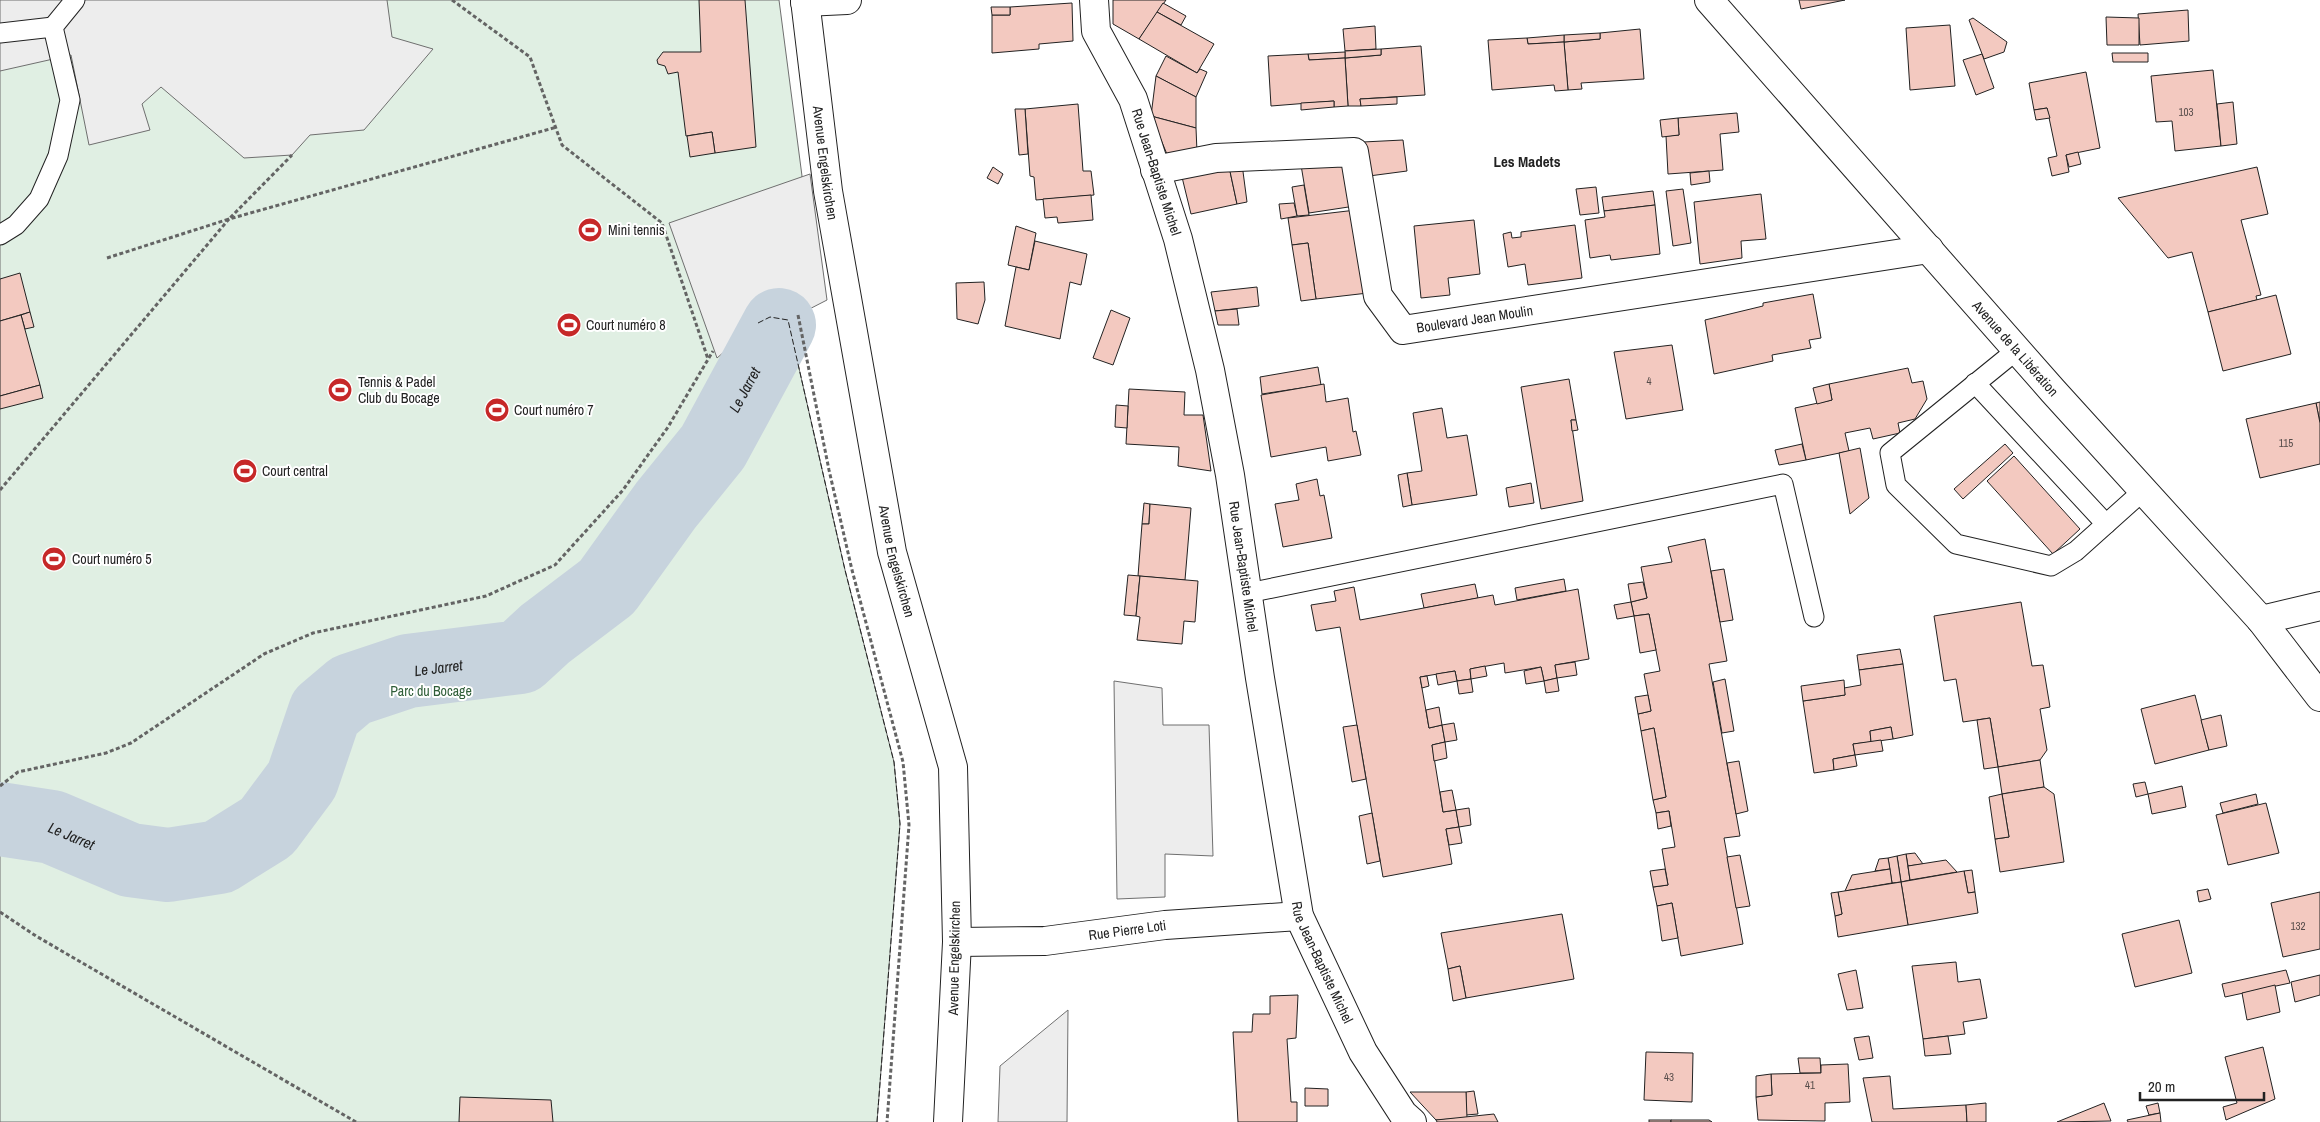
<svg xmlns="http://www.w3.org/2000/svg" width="2320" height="1122" viewBox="0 0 2320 1122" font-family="'Archivo Narrow',sans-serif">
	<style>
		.green { fill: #e0efe3; stroke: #6f6f6f }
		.parking { fill: #ededed; stroke: #6f6f6f }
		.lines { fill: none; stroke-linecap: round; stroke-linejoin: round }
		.river { stroke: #c7d3dd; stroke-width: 74 }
		.building { fill: #f3c9c0; stroke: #222 }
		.service-casing { stroke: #222; stroke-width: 21 }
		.minor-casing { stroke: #222; stroke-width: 30 }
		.secondary-casing { stroke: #222; stroke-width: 30 }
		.path { stroke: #646464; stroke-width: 3; stroke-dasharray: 4 2.5; stroke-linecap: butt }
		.service { stroke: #fff; stroke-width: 19 }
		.minor { stroke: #fff; stroke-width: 28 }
		.secondary { stroke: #fff; stroke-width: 28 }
		.fence { stroke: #222; stroke-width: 1; stroke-dasharray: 6 2.5; stroke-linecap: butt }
		.labels { text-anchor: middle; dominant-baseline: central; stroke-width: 4; stroke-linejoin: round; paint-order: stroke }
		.number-label { font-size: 11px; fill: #564c4a }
		.street-label { font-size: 14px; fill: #222; stroke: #fff }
		.poi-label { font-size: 14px; fill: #222; stroke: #fff; text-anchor: start }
		.park-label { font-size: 14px; fill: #2f5e38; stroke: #fff }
		.neighbourhood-label { font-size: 15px; font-weight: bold; fill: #222; stroke: #fff }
		.water-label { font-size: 15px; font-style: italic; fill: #222; stroke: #fff }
	</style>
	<rect width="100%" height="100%" fill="#fff"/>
	<polygon class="green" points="0,0 779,0 802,176 742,335 770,317 788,320 845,570 894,762 900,824 877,1122 0,1122"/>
	<g class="parking">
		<polygon points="0,0 387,0 392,37 433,49 364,130 310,135 292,155 244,158 161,87 142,104 150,130 89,145 71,55 0,71"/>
		<polygon points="810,174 827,300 788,320 770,317 758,323 717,358 669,223"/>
		<polygon points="1114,681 1162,688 1163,725 1209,725 1213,856 1165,854 1165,897 1117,899"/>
		<polygon points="1068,1010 1067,1122 998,1122 1000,1066"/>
	</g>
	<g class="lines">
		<path class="river" id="s1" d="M0 819 52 827 130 860 168 865 219 857 267 827 302 780 325 712 351 690 408 671 520 657 545 634 607 587 666 505 713 447 779 325"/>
	</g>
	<g class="building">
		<polygon points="699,0 745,0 756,147 715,153 712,132 686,136 678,72 668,74 665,66 658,64 657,60 663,52 701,52"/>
		<polygon points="1113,0 1166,0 1139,39 1113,24"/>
		<polygon points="1799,0 1845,0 1801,9"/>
		<polygon points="1072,3 1073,41 1039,44 1039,49 992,53 992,15 1010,15 1010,7"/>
		<polygon points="1163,3 1186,16 1181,25 1157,12"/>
		<polygon points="991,7 1010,7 1010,15 992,15"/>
		<polygon points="2188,10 2189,41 2140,45 2138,14"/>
		<polygon points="1157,12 1214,44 1197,73 1139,39"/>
		<polygon points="2106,17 2139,18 2139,45 2107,45"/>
		<polygon points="1973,18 2007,42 2004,52 1984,59 1969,20"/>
		<polygon points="1950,25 1955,86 1910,90 1906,28"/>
		<polygon points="1375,26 1376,49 1345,51 1343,29"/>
		<polygon points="1640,29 1644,79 1581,83 1582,89 1568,90 1564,42 1600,39 1600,33"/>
		<polygon points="1600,33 1600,39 1564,42 1564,35"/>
		<polygon points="1564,35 1564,42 1528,44 1527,38"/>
		<polygon points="1527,38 1528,44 1564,42 1568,90 1555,91 1554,85 1492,90 1488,40"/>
		<polygon points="1421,46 1425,95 1360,99 1361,106 1348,106 1345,58 1381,55 1381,49"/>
		<polygon points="1381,49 1381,55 1345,58 1345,51"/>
		<polygon points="1345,52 1345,58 1309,60 1308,54"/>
		<polygon points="2112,53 2148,53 2148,62 2113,62"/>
		<polygon points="1308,54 1309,60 1345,58 1348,106 1334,107 1334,101 1271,106 1268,56"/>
		<polygon points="1982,54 1994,88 1976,95 1963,60"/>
		<polygon points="1166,56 1197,73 1200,69 1207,72 1196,97 1156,76"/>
		<polygon points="2213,70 2221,146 2175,151 2172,121 2156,122 2151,76"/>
		<polygon points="2086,72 2100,148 2066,155 2069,172 2052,176 2048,158 2057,156 2047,108 2034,110 2029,83"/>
		<polygon points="1156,76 1196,97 1196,128 1151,116"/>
		<polygon points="1397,97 1397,104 1361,106 1360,99"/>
		<polygon points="1334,101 1334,107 1301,110 1301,103"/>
		<polygon points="2233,102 2237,144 2221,146 2217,104"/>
		<polygon points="1078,104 1083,171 1091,171 1094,195 1036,200 1034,177 1030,176 1025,109"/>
		<polygon points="2047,108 2050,118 2036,120 2034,110"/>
		<polygon points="1015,109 1025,109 1028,154 1019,155"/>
		<polygon points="1737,113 1739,132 1720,134 1723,170 1668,174 1666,136 1679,135 1678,118"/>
		<polygon points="1151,116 1196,128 1197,152 1169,159"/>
		<polygon points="1678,118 1679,135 1662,137 1660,120"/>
		<polygon points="712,132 715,153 690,157 687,136"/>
		<polygon points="1403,140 1407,171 1369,176 1363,142"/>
		<polygon points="2078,152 2081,164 2069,167 2066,155"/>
		<polygon points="1348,158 1355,206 1309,213 1301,165"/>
		<polygon points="1228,162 1237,204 1191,214 1181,173"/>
		<polygon points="1228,162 1242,164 1247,202 1237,204"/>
		<polygon points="993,167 1003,174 998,184 987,178"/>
		<polygon points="2257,167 2268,214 2241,220 2261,295 2256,296 2257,300 2208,312 2192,252 2168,258 2118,198"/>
		<polygon points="1709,171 1710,182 1691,185 1690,173"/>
		<polygon points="1304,185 1309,215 1297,216 1292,187"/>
		<polygon points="1596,187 1599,213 1580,215 1576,189"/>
		<polygon points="1683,189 1691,243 1673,246 1666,191"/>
		<polygon points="1653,191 1655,205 1604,211 1602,197"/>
		<polygon points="1761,194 1766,239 1741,241 1742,258 1700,264 1694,202"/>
		<polygon points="1091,195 1093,220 1058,223 1057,217 1045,218 1043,199"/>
		<polygon points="1294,203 1297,216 1281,219 1279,204"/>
		<polygon points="1655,205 1660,254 1611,260 1610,255 1590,258 1585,220 1605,217 1604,211"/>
		<polygon points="1356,210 1368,293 1316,299 1308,243 1292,245 1288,218"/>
		<polygon points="1474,220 1480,274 1448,278 1450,295 1421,298 1414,226"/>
		<polygon points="1575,225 1582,278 1528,285 1525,264 1508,267 1503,234 1511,232 1512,238 1521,237 1521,232"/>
		<polygon points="1016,226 1036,233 1029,270 1008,265"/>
		<polygon points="1035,241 1087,254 1081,285 1070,282 1060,339 1005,326 1016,267 1029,270"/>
		<polygon points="1308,243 1316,299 1301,301 1292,245"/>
		<polygon points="20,273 30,312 0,321 0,279"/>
		<polygon points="984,282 985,300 978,324 957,319 956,283"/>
		<polygon points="1257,287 1259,306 1215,311 1211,292"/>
		<polygon points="1813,294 1821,338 1809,340 1811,348 1772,355 1773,361 1714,374 1705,320 1763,306 1763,303"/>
		<polygon points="2276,295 2291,354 2223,371 2208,312"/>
		<polygon points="1237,309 1239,325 1218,325 1215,311"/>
		<polygon points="1111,310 1130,318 1113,365 1093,358"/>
		<polygon points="30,312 34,327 25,329 21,315"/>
		<polygon points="21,315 40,385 0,396 0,321"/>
		<polygon points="1672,345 1683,410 1626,419 1614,352"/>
		<polygon points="1318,367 1321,385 1262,394 1260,377"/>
		<polygon points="1908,368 1912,383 1923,381 1927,399 1915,419 1898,423 1900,433 1873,439 1870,428 1845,433 1849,451 1806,460 1795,408 1832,400 1829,384"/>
		<polygon points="1569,379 1576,420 1571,420 1583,501 1541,509 1521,387"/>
		<polygon points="1324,384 1326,402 1348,398 1353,432 1356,431 1361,455 1328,461 1326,447 1271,457 1261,395"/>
		<polygon points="1829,384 1832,400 1817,404 1813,388"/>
		<polygon points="40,385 43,398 0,409 0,396"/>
		<polygon points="1129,389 1185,392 1184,415 1203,415 1211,471 1178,466 1179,447 1126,444"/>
		<polygon points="2320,402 2320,423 2316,403"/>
		<polygon points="2316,403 2320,423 2320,464 2260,478 2246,419"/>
		<polygon points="1116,405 1128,406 1127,428 1115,427"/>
		<polygon points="1442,408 1447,438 1467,435 1477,495 1412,505 1407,473 1422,471 1413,413"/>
		<polygon points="1571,420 1576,420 1578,430 1572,431"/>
		<polygon points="1802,444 1806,460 1779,465 1775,450"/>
		<polygon points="2005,444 2013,453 1963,499 1954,489"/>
		<polygon points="1860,448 1869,498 1850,514 1839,453"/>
		<polygon points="2014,456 2080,529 2053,554 1987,481"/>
		<polygon points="1407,473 1412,505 1403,507 1398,475"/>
		<polygon points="1317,479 1320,496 1324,495 1332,538 1283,547 1275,504 1299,500 1296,484"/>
		<polygon points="1531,483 1534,503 1509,507 1506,488"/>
		<polygon points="1144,503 1150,504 1149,524 1142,524"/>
		<polygon points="1150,504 1191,508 1185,580 1138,576 1142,524 1149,524"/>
		<polygon points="1705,539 1727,661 1709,664 1740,836 1724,838 1743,944 1681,956 1672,903 1657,906 1653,887 1668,885 1662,849 1675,847 1669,811 1656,813 1653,800 1666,797 1654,728 1641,731 1638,714 1651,711 1644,674 1660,671 1649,614 1634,616 1631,602 1647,598 1641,567 1672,562 1668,547"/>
		<polygon points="1724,569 1733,620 1720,622 1711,571"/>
		<polygon points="1128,575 1140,576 1136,616 1124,615"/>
		<polygon points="1140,576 1198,581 1195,622 1184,621 1182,644 1137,640 1140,617 1136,616"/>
		<polygon points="1564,579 1566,591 1517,600 1515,588"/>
		<polygon points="1643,582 1647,598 1631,602 1628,584"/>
		<polygon points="1475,584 1478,598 1424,608 1421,594"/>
		<polygon points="1354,587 1360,620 1493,595 1495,605 1578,589 1589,659 1555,665 1557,678 1544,681 1541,667 1505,673 1504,663 1470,669 1471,679 1457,681 1455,671 1420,677 1429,728 1442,725 1445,742 1432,745 1443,812 1456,810 1459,827 1446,829 1452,864 1383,877 1340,627 1316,631 1311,605 1336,601 1334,591"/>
		<polygon points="1631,602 1634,616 1617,619 1614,605"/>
		<polygon points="2021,602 2032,666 2043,665 2050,707 2040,709 2047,750 2040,760 1998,767 1990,718 1963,722 1956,679 1944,681 1934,616"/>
		<polygon points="1649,614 1656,650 1640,653 1634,616"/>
		<polygon points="1900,649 1903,664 1859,670 1857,655"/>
		<polygon points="1575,662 1577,675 1557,678 1555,665"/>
		<polygon points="1903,664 1913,735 1893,739 1891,727 1870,731 1871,742 1853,744 1855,755 1833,759 1834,770 1814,773 1803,701 1845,695 1844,688 1861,685 1859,670"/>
		<polygon points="1485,666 1487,676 1471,679 1470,669"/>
		<polygon points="1541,667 1544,681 1526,684 1524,671"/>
		<polygon points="1455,671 1457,681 1438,685 1436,674"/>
		<polygon points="1427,676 1429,686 1422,688 1420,677"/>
		<polygon points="1557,678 1559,691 1546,693 1544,681"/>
		<polygon points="1471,679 1473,692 1459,694 1457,681"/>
		<polygon points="1725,679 1734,731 1722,733 1713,682"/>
		<polygon points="1844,680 1845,695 1803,701 1801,686"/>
		<polygon points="1648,695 1651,711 1638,714 1635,697"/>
		<polygon points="2195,695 2209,750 2155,764 2141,709"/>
		<polygon points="1439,707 1442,725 1429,728 1426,710"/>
		<polygon points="2221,715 2227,746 2209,750 2201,720"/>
		<polygon points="1990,718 1998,767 1984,769 1977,720"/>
		<polygon points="1454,723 1457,740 1445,742 1442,725"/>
		<polygon points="1357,725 1366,779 1352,782 1343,727"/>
		<polygon points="1891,727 1893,739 1871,742 1870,731"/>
		<polygon points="1654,728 1666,797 1653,800 1641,731"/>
		<polygon points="1881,740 1883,751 1855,755 1853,744"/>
		<polygon points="1445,742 1447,758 1434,761 1432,745"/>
		<polygon points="1855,755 1857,766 1834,770 1833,759"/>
		<polygon points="2040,760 2044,787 2002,794 1998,767"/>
		<polygon points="1739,761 1748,811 1736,814 1727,763"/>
		<polygon points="2145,782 2148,794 2136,797 2133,784"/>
		<polygon points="2182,786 2186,807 2152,814 2148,794"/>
		<polygon points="2044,787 2054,794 2064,862 2000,872 1995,839 2009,837 2002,794"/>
		<polygon points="1452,790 1456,810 1443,812 1440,792"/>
		<polygon points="2002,794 2009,837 1995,839 1989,797"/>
		<polygon points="2256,794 2258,804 2223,813 2220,803"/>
		<polygon points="2266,803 2279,853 2228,865 2216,815"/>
		<polygon points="1469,808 1471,825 1459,827 1456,810"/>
		<polygon points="1669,811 1671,826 1658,829 1656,813"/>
		<polygon points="1372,813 1380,861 1367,864 1359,816"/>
		<polygon points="1459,827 1462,843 1449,845 1446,829"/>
		<polygon points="1915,853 1923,864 1908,866 1906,854"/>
		<polygon points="1906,854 1910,880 1901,882 1897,856"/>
		<polygon points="1740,855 1750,906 1736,908 1727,857"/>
		<polygon points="1897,856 1901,882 1892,883 1888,858"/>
		<polygon points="1888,858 1890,869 1875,871 1879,859"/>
		<polygon points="1946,860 1957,872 1910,880 1908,866"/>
		<polygon points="1665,869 1668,885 1653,887 1650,871"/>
		<polygon points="1890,869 1892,883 1845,891 1852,875"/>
		<polygon points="1972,870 1975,892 1968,893 1964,871"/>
		<polygon points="1964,871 1968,893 1975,892 1978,913 1908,925 1901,882"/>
		<polygon points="1901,882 1908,925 1838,937 1835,916 1842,914 1838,892"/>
		<polygon points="2208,889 2211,899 2199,902 2197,891"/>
		<polygon points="1838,892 1842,914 1835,916 1831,893"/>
		<polygon points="2320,892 2320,949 2283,957 2271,903"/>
		<polygon points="1672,903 1678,938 1662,941 1657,906"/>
		<polygon points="1562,914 1574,979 1466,998 1460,966 1448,969 1441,933"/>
		<polygon points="2179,920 2192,973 2135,987 2122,934"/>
		<polygon points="1956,962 1958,982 1980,979 1987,1018 1963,1022 1965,1034 1923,1039 1912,966"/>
		<polygon points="1460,966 1466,998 1453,1001 1448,969"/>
		<polygon points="1856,970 1863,1008 1847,1010 1838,974"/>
		<polygon points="2286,970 2290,983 2225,997 2222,984"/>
		<polygon points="2320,975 2320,995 2295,1002 2291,982"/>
		<polygon points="2275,985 2280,1012 2247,1020 2242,993"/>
		<polygon points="1298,995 1296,1038 1287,1039 1291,1102 1297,1102 1297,1122 1238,1122 1233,1032 1252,1032 1253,1014 1270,1014 1270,996"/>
		<polygon points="1869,1036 1873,1058 1859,1060 1854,1038"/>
		<polygon points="1948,1036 1951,1054 1925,1056 1923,1039"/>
		<polygon points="2263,1047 2275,1099 2226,1120 2223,1107 2237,1103 2225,1057"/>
		<polygon points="1646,1052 1693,1053 1692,1102 1644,1100"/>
		<polygon points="1798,1058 1820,1058 1821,1073 1800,1073"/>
		<polygon points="1848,1064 1850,1102 1825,1103 1825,1121 1758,1120 1756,1097 1772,1095 1771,1074 1821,1073 1821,1065"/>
		<polygon points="1771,1074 1772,1095 1756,1097 1756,1076"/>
		<polygon points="1890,1076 1893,1109 1966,1105 1967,1122 1872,1122 1863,1078"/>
		<polygon points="1305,1088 1328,1089 1328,1106 1305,1106"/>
		<polygon points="1474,1091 1478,1114 1466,1115 1466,1092"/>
		<polygon points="1410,1092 1466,1092 1467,1118 1436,1120"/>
		<polygon points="460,1097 551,1100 553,1122 459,1122"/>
		<polygon points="1986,1103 1986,1122 1967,1122 1966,1105"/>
		<polygon points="2104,1103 2111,1121 2057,1122"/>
		<polygon points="2158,1103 2160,1113 2149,1115 2146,1106"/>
		<polygon points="2160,1113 2161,1122 2128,1122 2127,1120"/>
		<polygon points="1494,1114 1498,1122 1437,1122 1436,1120"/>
		<rect x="1649" y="1120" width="22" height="2"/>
		<polygon points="1671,1120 1709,1120 1712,1122 1671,1122"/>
	</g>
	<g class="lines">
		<defs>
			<g id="service">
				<polyline points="0,33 53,27"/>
				<polyline points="0,235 16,225 39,199 58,156 70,100 53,27 75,0"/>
				<polyline points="2018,349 1890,453 1896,485 1956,544 2051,566 2076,551 2144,490"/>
				<polyline points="1975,383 2106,524"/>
				<polyline points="1248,593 1783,484 1814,617"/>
			</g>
			<g id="minor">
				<path id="s2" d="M805 0 828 191 892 552 953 767 957 942 948 1122"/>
				<path id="s3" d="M1094 0 1096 31 1133 99 1178 239 1210 370 1230 475 1260 678 1299 916 1363 1052 1403 1114 1412 1122"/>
				<polyline points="805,2 847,0"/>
				<path id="s4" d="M1155 170 1216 158 1354 152 1378 296 1403 330 1929 249"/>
				<polyline points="2261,620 2320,606"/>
				<path id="s5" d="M957 942 1045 941 1165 925 1299 916"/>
			</g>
			<g id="secondary">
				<path id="s6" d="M1709 0 2053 391 2261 620 2320 697"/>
			</g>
		</defs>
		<use href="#service" class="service-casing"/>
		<use href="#minor" class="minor-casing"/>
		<use href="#secondary" class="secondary-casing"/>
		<g class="path">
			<polyline points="452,0 530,57 562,145 662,223 708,359"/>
			<polyline points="107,258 229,219 292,155"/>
			<polyline points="798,315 829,470 852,570 903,762 909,825 887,1122"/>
			<polyline points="0,490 229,219 557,127"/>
			<polyline points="0,786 18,772 106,753 131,743 264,654 313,633 486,596 555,565 623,490 668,427 713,351"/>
			<polyline points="0,912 36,936 356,1122"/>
		</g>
		<use href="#service" class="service"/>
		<use href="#minor" class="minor"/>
		<use href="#secondary" class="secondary"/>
		<polyline class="fence" points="758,323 770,317 788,320 845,570 894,762 900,824 877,1122"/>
	</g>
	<defs>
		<symbol id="stadium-disc" viewBox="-11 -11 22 22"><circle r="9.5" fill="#c62828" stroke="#fff"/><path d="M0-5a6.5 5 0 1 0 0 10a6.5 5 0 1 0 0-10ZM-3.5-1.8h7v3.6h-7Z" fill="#fff"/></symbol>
	</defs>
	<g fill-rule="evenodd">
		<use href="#stadium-disc" x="576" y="216" width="28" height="28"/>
		<use href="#stadium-disc" x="555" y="311" width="28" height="28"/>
		<use href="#stadium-disc" x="326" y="376" width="28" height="28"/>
		<use href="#stadium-disc" x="483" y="396" width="28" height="28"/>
		<use href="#stadium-disc" x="231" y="457" width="28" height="28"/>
		<use href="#stadium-disc" x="40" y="545" width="28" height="28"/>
	</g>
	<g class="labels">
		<g class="number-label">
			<text x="2186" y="112">103</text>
			<text x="1649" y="381">4</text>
			<text x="2286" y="443">115</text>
			<text x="2298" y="926">132</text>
			<text x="1669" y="1077">43</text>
			<text x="1810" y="1085">41</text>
		</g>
		<g class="street-label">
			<text stroke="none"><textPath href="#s2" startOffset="164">Avenue Engelskirchen</textPath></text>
			<text stroke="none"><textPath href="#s3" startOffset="185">Rue Jean-Baptiste Michel</textPath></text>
			<text stroke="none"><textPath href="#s4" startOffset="461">Boulevard Jean Moulin</textPath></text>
			<text stroke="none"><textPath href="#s6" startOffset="464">Avenue de la Libération</textPath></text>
			<text stroke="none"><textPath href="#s2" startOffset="569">Avenue Engelskirchen</textPath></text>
			<text stroke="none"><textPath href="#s3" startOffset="590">Rue Jean-Baptiste Michel</textPath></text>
			<text stroke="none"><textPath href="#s5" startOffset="171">Rue Pierre Loti</textPath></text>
			<text transform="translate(954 958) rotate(-89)">Avenue Engelskirchen</text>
			<text stroke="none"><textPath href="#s3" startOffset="995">Rue Jean-Baptiste Michel</textPath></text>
		</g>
		<g class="poi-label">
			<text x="608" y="230">Mini tennis</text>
			<text x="586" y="325">Court numéro 8</text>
			<text x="358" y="382">Tennis &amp; Padel<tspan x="358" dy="16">Club du Bocage</tspan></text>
			<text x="514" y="410">Court numéro 7</text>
			<text x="262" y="471">Court central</text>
			<text x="72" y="559">Court numéro 5</text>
		</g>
		<g class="park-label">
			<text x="431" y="691">Parc du Bocage</text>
		</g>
		<g class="neighbourhood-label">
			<text x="1527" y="161">Les Madets</text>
		</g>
		<g class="water-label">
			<text stroke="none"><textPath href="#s1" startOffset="974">Le Jarret</textPath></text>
			<text stroke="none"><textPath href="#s1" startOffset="539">Le Jarret</textPath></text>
			<text stroke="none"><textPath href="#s1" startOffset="74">Le Jarret</textPath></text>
		</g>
	</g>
	<path d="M2140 1092v8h124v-8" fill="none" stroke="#222222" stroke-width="2.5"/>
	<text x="2148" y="1092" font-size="15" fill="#222222" stroke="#ffffff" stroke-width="4" paint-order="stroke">20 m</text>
</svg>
